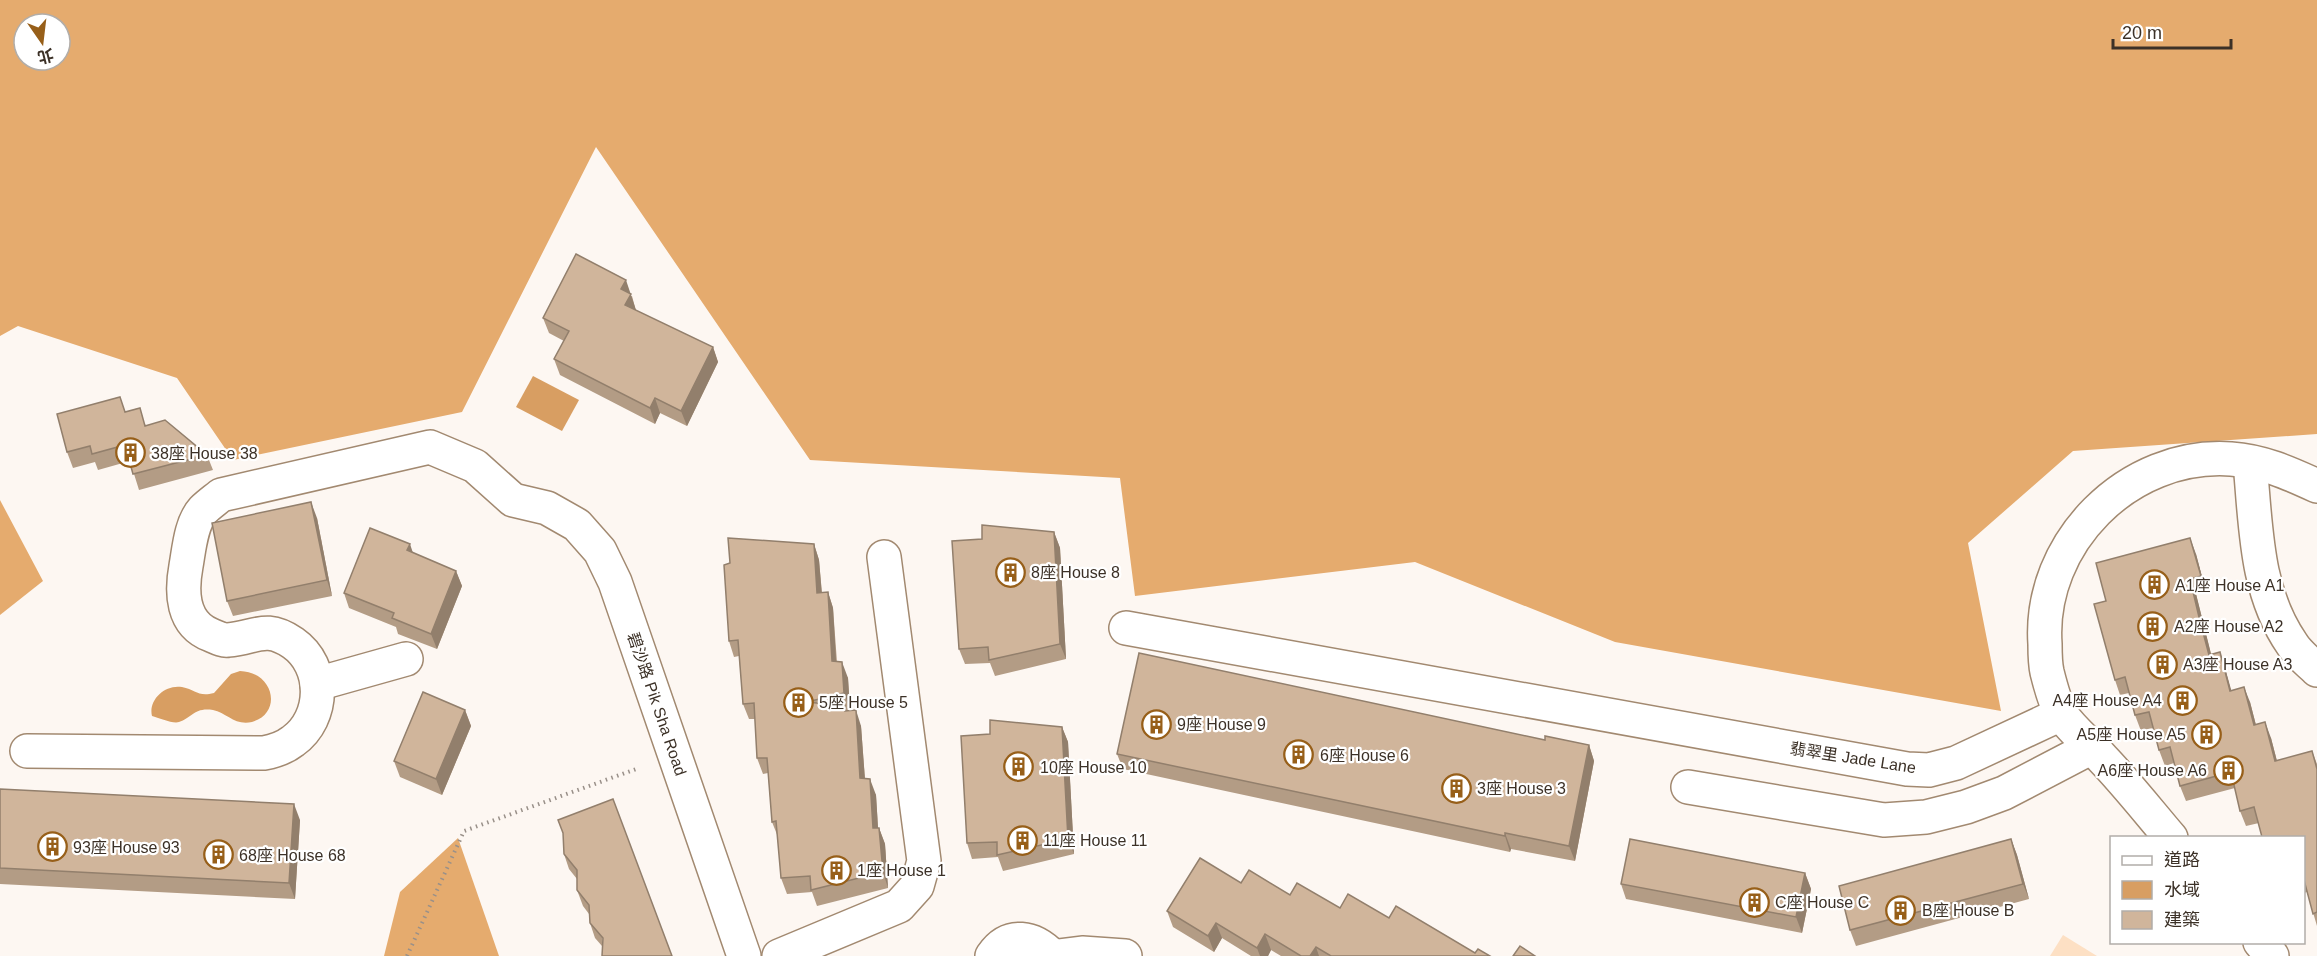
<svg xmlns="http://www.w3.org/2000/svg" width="2317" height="956" viewBox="0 0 2317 956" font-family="Arial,'Noto Sans TC',sans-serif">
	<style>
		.green { fill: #fde0c4 }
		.forest { fill: #e5ab6e; fill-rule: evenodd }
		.water { fill: #d89e62 }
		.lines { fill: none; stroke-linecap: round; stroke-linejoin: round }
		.minor-casing { stroke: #a28970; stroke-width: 36 }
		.path { stroke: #999089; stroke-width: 4; stroke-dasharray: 1.5 4.5; stroke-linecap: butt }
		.minor { stroke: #fff; stroke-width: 33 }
		.wall { fill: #b39c85 }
		.shaded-wall { fill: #927f6c }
		.building { fill: #d0b59b; stroke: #927f6c; stroke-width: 1.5 }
		.labels { text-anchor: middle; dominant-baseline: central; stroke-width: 4.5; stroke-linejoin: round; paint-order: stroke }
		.poi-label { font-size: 16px; fill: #3c3127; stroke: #fff; text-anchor: start }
		.street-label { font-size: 16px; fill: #3c3127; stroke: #fff }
	</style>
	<rect width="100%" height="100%" fill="#fdf7f2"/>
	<polygon class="green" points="2063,935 2097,956 2050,956"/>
	<g class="forest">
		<path d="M0 0H2317V434L2073 451 1968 543 2001 711 1615 642 1415 562 1135 596 1120 478 810 460 596 147 462 412 233 460 177 378 18 326 0 336ZM24 24H60V60H24Z"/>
		<polygon points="0,500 43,581 0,615"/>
		<polygon points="458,838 499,956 384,956 400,892"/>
	</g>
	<g class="water">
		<polygon points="533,376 579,400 562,431 516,407"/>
		<path d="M240 671C274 672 283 713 252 722 235 726 227 713 213 710 194 707 192 718 179 722 173 724 159 718 152 716 148 700 165 684 182 687 196 690 198 697 214 693L231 674Z"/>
	</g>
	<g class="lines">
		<defs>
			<g id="minor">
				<path d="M2250 463C2256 525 2255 591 2292 644 2298 654 2309 662 2317 670"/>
				<polyline points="1126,628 1907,769 1929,770 1956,763 2061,714"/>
				<polyline points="317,684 406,659"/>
				<path d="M27 751 264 753C275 751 284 748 293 741 325 718 326 666 293 643 265 624 256 638 228 640 223 641 216 637 211 635 182 624 181 593 186 566 189 549 191 523 203 510 208 505 215 500 221 495L430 447 475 466 513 500 547 508 577 525 600 551 615 582 744 956"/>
				<polyline points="1688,787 1884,820 1926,817 1966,807 2004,793 2092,747"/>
				<path d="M2171 838C2148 811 2126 783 2102 758 2090 744 2072 730 2062 715 2055 704 2050 684 2047 672 2045 663 2045 653 2045 644 2038 543 2128 452 2231 459 2262 461 2289 473 2317 486"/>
				<polyline points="2260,942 2272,956"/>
				<polyline points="779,956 899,906 917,886 924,861 884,557"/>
				<path d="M992 956C1009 931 1034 937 1052 956"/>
				<polyline points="1058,956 1082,953 1125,956"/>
			</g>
		</defs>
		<use href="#minor" class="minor-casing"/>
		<polyline class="path" points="407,956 464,831 639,768"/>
		<use href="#minor" class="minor"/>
	</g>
	<g class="wall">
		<polygon points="632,296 636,311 713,347 718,362 687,426 660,413 655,424 560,375 554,359 564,341 549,333 543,318"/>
		<polygon points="126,412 146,425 207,455 213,470 139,490 130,461 98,470 95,462 73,468 67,452"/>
		<polygon points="317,518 332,596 233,616 227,601"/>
		<polygon points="1054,532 1060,548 1066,659 995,676 990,663 965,664 959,649 982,539"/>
		<polygon points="814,544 819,560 822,593 828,592 833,608 837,662 848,678 850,709 847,710 861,726 865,779 876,795 878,828 879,828 885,844 888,888 817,906 812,892 787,894 781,878 778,837 772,822 768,773 763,774 757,758 755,719 749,719 743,704 739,656 734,657 729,641"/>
		<polygon points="413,553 456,571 462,586 437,649 398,634 396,627 349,608 344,593"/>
		<polygon points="2196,554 2206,592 2196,594 2211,654 2225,668 2231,691 2250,702 2256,725 2271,738 2277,761 2312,751 2317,764 2317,926 2307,892 2304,893 2304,837 2259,823 2246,826 2240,811 2235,788 2186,801 2180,786 2174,763 2165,766 2159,750 2153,728 2141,731 2135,715 2129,693 2120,695 2115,680 2106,601"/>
		<polygon points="465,710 471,726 442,795 400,777 394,761"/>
		<polygon points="1062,727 1068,742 1074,854 1003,871 998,857 972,859 967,843 990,734"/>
		<polygon points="1545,740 1589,745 1594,761 1575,861 1511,849 1510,852 1123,769 1117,754"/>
		<polygon points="0,789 300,820 295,899 0,884"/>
		<polygon points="613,799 602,946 595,938 590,923 589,914 583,906 577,890 577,879 569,869 564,854"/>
		<polygon points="2011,839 2017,855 2029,899 1856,946 1850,930"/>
		<polygon points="1805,873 1811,889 1802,933 1626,899 1621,884"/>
		<polygon points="1241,883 1340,908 1389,918 1475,953 1490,956 1281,956 1271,950 1268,956 1251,956 1222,938 1214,952 1173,927 1167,911"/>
	</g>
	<g class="shaded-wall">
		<polygon points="626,280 636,310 631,321 625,305 621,289"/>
		<polygon points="713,347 718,362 687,426 681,411"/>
		<polygon points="655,398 660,413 655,424 650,408"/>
		<polygon points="311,502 317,518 332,596 327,580"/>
		<polygon points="1054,532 1060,548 1066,659 1060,644"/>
		<polygon points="2190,538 2196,554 2206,592 2201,576"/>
		<polygon points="410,544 415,559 407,550"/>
		<polygon points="814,544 819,560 823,609 817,593"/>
		<polygon points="456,571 462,586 437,649 431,634"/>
		<polygon points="2190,579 2196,594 2215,670 2209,655"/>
		<polygon points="828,592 833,608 837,677 832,661"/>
		<polygon points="2220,652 2225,668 2236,707 2230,691"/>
		<polygon points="842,662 848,678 850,709 844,693"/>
		<polygon points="2244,687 2250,702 2260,741 2254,725"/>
		<polygon points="465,710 471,726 442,795 436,779"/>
		<polygon points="856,710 861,726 866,794 860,778"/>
		<polygon points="2265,722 2271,738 2281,777 2275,761"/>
		<polygon points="1062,727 1068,742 1074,854 1068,839"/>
		<polygon points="1589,745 1594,761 1575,861 1569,846"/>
		<polygon points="870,779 876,795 879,844 873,828"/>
		<polygon points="294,804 300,820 295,899 289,883"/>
		<polygon points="879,828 885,844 888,888 883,872"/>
		<polygon points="1505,833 1511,849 1510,852 1505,836"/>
		<polygon points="2011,839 2017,855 2029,899 2023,884"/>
		<polygon points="1805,873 1811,889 1802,933 1796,917"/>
		<polygon points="1216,923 1222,938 1214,952 1208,936"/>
		<polygon points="1265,934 1271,950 1268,956 1260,956 1257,948"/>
		<polygon points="1316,947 1319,956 1310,956"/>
	</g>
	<g class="building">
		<polygon points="576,254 626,280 621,289 631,294 625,305 713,347 681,411 655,398 650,408 554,359 569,331 543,318"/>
		<polygon points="120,397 125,412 140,408 145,426 165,420 207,455 133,474 125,445 92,454 90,446 67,452 57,414"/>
		<polygon points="311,502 327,580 227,601 212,523"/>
		<polygon points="982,525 1054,532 1060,644 989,660 988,647 959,649 952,541 982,539"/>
		<polygon points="370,528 410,544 407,550 456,571 431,634 392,618 394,613 344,593"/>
		<polygon points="728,538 814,544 817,593 828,592 832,661 842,662 844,693 807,702 845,706 845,711 856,710 860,778 870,779 873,828 879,828 883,872 811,890 810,876 781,878 776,821 772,822 767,758 757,758 754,703 743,704 738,640 729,641 724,565 730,563"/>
		<polygon points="2190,538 2201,576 2190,579 2199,617 2209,655 2220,652 2230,691 2244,687 2254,725 2265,722 2275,761 2312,751 2317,769 2317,912 2313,914 2304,880 2304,837 2262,837 2254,807 2240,811 2231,772 2180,786 2170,747 2159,750 2149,712 2135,715 2125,677 2115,680 2094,604 2106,601 2096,563"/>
		<polygon points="1139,653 1545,740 1545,736 1589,745 1569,846 1505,833 1505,836 1117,754"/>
		<polygon points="423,692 465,710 436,779 394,761"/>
		<polygon points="990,720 1062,727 1068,839 997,855 997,842 967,843 961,736 990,734"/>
		<polygon points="0,789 294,804 289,883 0,868"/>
		<polygon points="613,799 672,956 602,956 603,938 590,923 589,905 577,890 577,870 564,854 563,833 558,820"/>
		<polygon points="1630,839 1805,873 1796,917 1621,884"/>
		<polygon points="2011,839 2023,884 1850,930 1839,886"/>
		<polygon points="1200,858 1241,883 1249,870 1290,895 1297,883 1340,908 1348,894 1389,918 1396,906 1475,953 1478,949 1490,956 1331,956 1316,947 1310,956 1301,956 1265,934 1257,948 1216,923 1208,936 1167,911"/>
		<polygon points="1520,946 1535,956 1513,956"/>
	</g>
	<defs>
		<symbol id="building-ring" viewBox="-11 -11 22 22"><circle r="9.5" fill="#fff" stroke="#975f19" stroke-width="1.5"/><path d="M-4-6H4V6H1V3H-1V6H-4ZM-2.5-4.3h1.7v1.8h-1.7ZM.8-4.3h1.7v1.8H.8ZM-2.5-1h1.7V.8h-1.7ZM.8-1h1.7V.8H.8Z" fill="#975f19"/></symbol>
	</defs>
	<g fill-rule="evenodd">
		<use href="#building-ring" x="114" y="436" width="33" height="33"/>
		<use href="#building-ring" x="994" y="556" width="33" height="33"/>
		<use href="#building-ring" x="2138" y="568" width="33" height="33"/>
		<use href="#building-ring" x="2136" y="610" width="33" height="33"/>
		<use href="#building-ring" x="2146" y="648" width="33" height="33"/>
		<use href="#building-ring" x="2166" y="684" width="33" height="33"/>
		<use href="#building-ring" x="782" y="686" width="33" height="33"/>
		<use href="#building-ring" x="1140" y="708" width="33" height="33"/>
		<use href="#building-ring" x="2190" y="718" width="33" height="33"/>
		<use href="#building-ring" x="1282" y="738" width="33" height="33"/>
		<use href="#building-ring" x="1002" y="750" width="33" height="33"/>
		<use href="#building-ring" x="2212" y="754" width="33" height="33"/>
		<use href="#building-ring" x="1440" y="772" width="33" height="33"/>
		<use href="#building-ring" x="1006" y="824" width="33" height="33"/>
		<use href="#building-ring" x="36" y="830" width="33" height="33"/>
		<use href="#building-ring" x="202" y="838" width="33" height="33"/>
		<use href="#building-ring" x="820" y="854" width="33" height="33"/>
		<use href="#building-ring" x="1738" y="886" width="33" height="33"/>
		<use href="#building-ring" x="1884" y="894" width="33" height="33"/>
	</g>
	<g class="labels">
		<g class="poi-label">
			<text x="151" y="453">38座 House 38</text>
			<text x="1031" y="572">8座 House 8</text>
			<text x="2175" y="585">A1座 House A1</text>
			<text x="2174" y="626">A2座 House A2</text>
			<text x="2183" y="664">A3座 House A3</text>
			<text x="2162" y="700" text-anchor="end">A4座 House A4</text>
			<text x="819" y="702">5座 House 5</text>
			<text x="1177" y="724">9座 House 9</text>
			<text x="2186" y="734" text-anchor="end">A5座 House A5</text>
			<text x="1320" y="755">6座 House 6</text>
			<text x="1040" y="767">10座 House 10</text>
			<text x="2207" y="770" text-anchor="end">A6座 House A6</text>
			<text x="1477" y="788">3座 House 3</text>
			<text x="1043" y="840">11座 House 11</text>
			<text x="73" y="847">93座 House 93</text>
			<text x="239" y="855">68座 House 68</text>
			<text x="857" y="870">1座 House 1</text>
			<text x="1775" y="902">C座 House C</text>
			<text x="1922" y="910">B座 House B</text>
		</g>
		<g class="street-label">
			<text transform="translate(657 704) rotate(71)">碧沙路 Pik Sha Road</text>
			<text transform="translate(1853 758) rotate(9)">翡翠里 Jade Lane</text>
		</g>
	</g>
	<rect x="2110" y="836" width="195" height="108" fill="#ffffff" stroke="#b1ada9" stroke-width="1.5"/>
	<rect x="2122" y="856" width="30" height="9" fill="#ffffff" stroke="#b1ada9" stroke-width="1.5"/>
	<text x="2164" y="866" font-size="18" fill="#3c3127">道路</text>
	<rect x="2122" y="881" width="30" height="18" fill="#d89e62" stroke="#b1ada9" stroke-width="1.5"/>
	<text x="2164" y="896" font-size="18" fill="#3c3127">水域</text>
	<rect x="2122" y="911" width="30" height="18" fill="#d0b59b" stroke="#b1ada9" stroke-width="1.5"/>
	<text x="2164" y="926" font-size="18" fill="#3c3127">建築</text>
	<g transform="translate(42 42) rotate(166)"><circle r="28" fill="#ffffff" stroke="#b1ada9" stroke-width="1.5"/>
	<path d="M0-4.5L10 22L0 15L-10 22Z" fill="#975f19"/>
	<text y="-9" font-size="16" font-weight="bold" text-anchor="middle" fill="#3c3127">北</text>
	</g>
	<path d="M2113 39v9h118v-9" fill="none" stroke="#3c3127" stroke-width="3"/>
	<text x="2122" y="39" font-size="18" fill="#3c3127" stroke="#ffffff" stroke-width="4.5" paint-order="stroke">20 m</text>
</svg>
